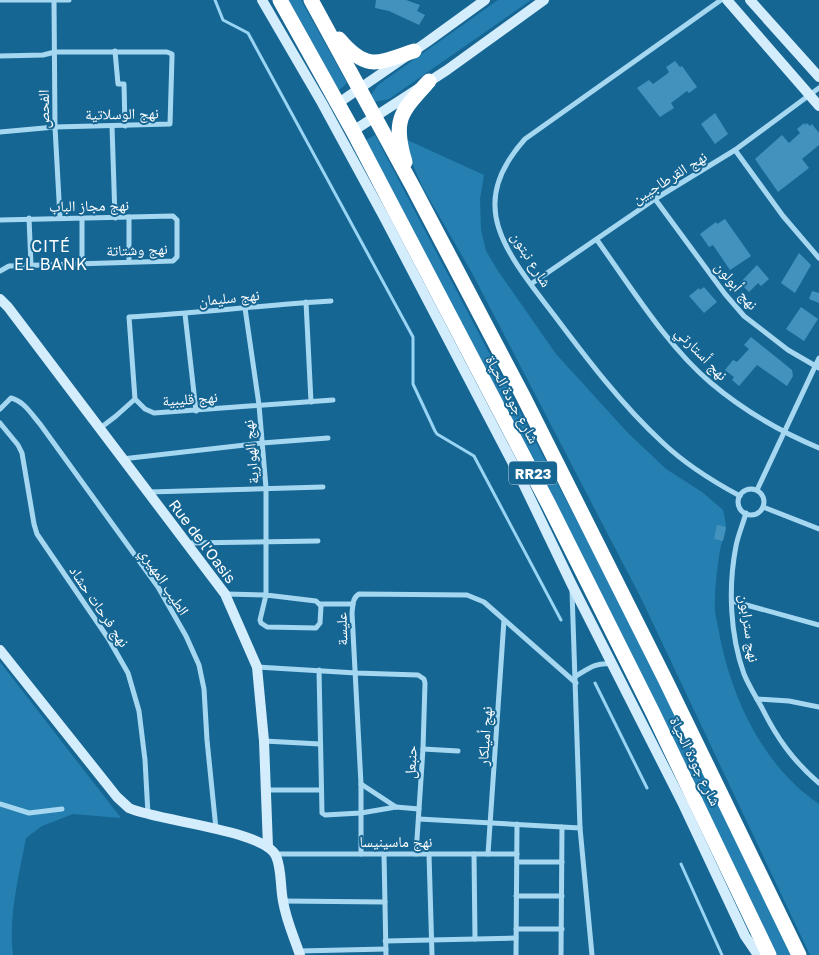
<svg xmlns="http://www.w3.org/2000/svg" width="819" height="955" viewBox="0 0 819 955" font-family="'Golos Text','Noto Naskh Arabic',sans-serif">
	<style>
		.green { fill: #2580b1 }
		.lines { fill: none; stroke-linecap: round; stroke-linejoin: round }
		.stream { stroke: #98d5f4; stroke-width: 3 }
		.building { fill: #4392be }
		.street { stroke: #a6d7f1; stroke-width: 5 }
		.secondary { stroke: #d4edfc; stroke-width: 10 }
		.highway { stroke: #fff; stroke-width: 15 }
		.labels { text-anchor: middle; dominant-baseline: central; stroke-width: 4; stroke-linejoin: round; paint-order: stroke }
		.shield { fill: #166694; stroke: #b9d1df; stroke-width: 1 }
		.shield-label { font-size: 14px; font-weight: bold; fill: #fff }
		.street-label { font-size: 15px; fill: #fff; stroke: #166694 }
		.neighbourhood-label { font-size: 16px; letter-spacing: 1px; fill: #fff; stroke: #166694 }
	</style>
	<rect width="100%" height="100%" fill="#166694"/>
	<g class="green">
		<polygon points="288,0 301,0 347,83 338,91"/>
		<polygon points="498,0 531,0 389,99 373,102 371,95 378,85"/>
		<polygon points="375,135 621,605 792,955 773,955 361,143"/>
		<path d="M405 139 484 175 480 199 481 230 486 251 498 271 556 354 627 432 666 469 702 492 723 510C724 515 726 522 726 528 725 536 721 543 720 550 717 570 714 591 715 611 716 620 719 629 720 638 733 701 764 767 819 804V955H810L640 596 472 273 423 188 407 152Z"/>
		<path d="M0 662 121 818 73 814 42 826 26 838C19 876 8 916 13 955H0Z"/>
	</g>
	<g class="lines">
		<g class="stream">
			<polyline points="215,0 223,20 248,33 413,337 413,384 435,431 437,434 474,456 561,620"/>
			<polyline points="595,683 647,788"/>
			<polyline points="681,864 722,955"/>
		</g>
	</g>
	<g class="building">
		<polygon points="376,0 406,0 420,5 417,11 425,15 419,25 389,11 375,8"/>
		<polygon points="675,61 680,67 682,66 697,87 689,93 687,91 671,103 674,108 660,117 637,88 649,80 653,84 667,74 669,72 666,67"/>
		<polygon points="715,113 728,134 715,144 701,124"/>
		<polygon points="804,123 805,125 807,123 810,126 812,124 819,133 819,145 802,159 809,168 778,192 755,159 782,135 789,143 800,133 797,129"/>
		<polygon points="725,219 751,256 730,270 713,245 709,247 700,234 716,222 717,224"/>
		<polygon points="799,253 811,265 795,293 781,283"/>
		<polygon points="757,265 769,279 761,286 758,283 749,292 740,283"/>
		<polygon points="704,287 717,302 704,313 689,296 699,288 700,290"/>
		<polygon points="812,291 819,293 819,303 809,299"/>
		<polygon points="801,307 818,319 804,341 786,329"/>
		<polygon points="751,337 792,370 793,376 787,386 757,365 739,386 732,380 734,377 725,370 733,360 737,362 749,349 744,345"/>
		<polygon points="717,525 726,527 723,541 714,539"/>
	</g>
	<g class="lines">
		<g class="street">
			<polyline points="0,0 69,0"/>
			<polyline points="54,0 55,127 60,218"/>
			<path d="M721 0 525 139C508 158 494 180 495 206 495 222 502 239 510 253 522 275 539 295 554 315 587 359 622 405 662 442 685 464 712 481 740 496"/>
			<polyline points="115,51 118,84 124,84 125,126"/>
			<polyline points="0,56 43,55 55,52 167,52 172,54 172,57 170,124 55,127 0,132"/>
			<polyline points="112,126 115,218"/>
			<polyline points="735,150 783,216 819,258"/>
			<polyline points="655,199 725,294 744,316 788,350 819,368"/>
			<polyline points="29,218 31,265"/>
			<polyline points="82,218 82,263"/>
			<polyline points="0,220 173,216 177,220 177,257 173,261 9,266 0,271"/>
			<path d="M597 240C631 287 667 346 711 383 743 410 781 432 819 448"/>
			<polyline points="129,261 129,217"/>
			<polyline points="531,284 655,199 735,150 819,88"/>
			<path d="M331 301C264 305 197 313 129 317L135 399 145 409 154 413 333 400"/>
			<polyline points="306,302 311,402"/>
			<polyline points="185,314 196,411"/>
			<path d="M0 409 11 398C24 401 32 415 40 424L158 587 186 636 199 665 204 689 207 740 216 829"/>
			<polyline points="0,423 18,445 22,453 34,524 37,534 108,638 128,673 139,711 145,760 148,814"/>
			<polyline points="99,429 116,416 135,399"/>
			<polyline points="122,459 262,443 328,438"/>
			<circle cx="751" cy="502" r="13"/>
			<polyline points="757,490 819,358"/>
			<polyline points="149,492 323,487"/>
			<polyline points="763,507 819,529"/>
			<path d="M746 513C743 524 738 535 736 546 728 587 730 635 744 674 749 686 756 697 762 708 777 738 793 761 819 783"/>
			<polyline points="188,543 318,541"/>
			<polyline points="572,591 580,828 592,955"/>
			<polyline points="226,594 266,595 316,601 321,606 320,623 316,628 267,627 261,623 260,620 266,595 266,488 259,405 245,308"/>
			<polyline points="732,601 819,625"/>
			<polyline points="320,604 353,604"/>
			<polyline points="257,667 356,673 418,675 424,679 425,683 423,749 416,854"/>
			<polyline points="319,670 322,813 325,815 361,813 396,807 419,809"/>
			<path d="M576 676C589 668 596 662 612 664"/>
			<polyline points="757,699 789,701 819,707"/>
			<polyline points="264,741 320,744"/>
			<polyline points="423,749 458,751"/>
			<polyline points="361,784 396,807"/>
			<polyline points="267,790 320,790"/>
			<polyline points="0,804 29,813 62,809"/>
			<polyline points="419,819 580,828"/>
			<polyline points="275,854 517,854"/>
			<path d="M361 854V784L352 613C353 606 352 598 359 594L467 595 484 602 576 683"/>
			<polyline points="384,854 386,955"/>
			<polyline points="429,854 432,955"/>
			<polyline points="474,854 475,939"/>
			<polyline points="488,854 504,620"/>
			<polyline points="517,862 562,862"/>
			<polyline points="516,896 562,896"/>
			<polyline points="283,901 385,902"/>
			<polyline points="516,929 562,929"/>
			<polyline points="385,941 516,938"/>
			<polyline points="299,951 386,949"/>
			<polyline points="516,955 517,824"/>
			<polyline points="561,955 562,827"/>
		</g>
		<g class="secondary">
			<polyline points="262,0 322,103 384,217 521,479 572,585 683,804 745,936 758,955"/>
			<polyline points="727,0 819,106"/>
			<polyline points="750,0 819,77"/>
			<polyline points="337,104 427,42 485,0"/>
			<polyline points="353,131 447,70 544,0"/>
			<polyline points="0,299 8,307 225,594 257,667 264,741 268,847"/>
			<path d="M0 650 117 797 129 808C157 821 265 830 276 856 282 870 280 886 283 901 286 920 294 937 300 955"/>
		</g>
		<g class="highway">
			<polyline points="280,0 353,131 549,505 652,711 769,955"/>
			<polyline points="311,0 413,187 523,396 665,679 799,955"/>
			<path d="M339 39C367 72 378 63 414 51"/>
			<path d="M405 162C392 119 401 112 429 81"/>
		</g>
	</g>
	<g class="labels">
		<rect class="shield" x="509" y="461.5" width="48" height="23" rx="4"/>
		<g class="shield-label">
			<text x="533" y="473">RR23</text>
		</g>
		<g class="street-label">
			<text transform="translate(43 109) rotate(-91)">الفحص</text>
			<text transform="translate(122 113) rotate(-1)">نهج الوسلاتية</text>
			<text transform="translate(669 177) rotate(-32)">نهج القرطاجيين</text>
			<text transform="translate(89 205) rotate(-1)">نهج مجاز الباب</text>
			<text transform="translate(137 249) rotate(-2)">نهج وشتاتة</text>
			<text transform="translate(532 259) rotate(58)">شارع نبتون</text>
			<text transform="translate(737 285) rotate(50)">نهج أبولون</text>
			<text transform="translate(229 297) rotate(-6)">نهج سليمان</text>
			<text transform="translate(702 353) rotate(46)">نهج أستارتي</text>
			<text transform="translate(190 398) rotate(-4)">نهج قليبية</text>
			<text transform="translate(513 399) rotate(62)">شارع جودة الحياة</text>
			<text transform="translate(250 452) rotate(-95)">نهج الهوارية</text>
			<text transform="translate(203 541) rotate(53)">Rue de l'Oasis</text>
			<text transform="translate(165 581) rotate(57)">الطيب المهيري</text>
			<text transform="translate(100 606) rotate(56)">نهج فرحات حشاد</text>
			<text transform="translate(750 628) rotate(82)">نهج سترابون</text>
			<text transform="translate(341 629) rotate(-92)">عليسة</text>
			<text transform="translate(484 736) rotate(-86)">نهج أميلكار</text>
			<text transform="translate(696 761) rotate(64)">شارع جودة الحياة</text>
			<text transform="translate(410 762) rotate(-87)">حنبعل</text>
			<text x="396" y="841">نهج ماسينيسا</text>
		</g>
		<g class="neighbourhood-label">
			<text x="51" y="246">CITÉ<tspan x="51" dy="18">EL BANK</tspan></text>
		</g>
	</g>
</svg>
